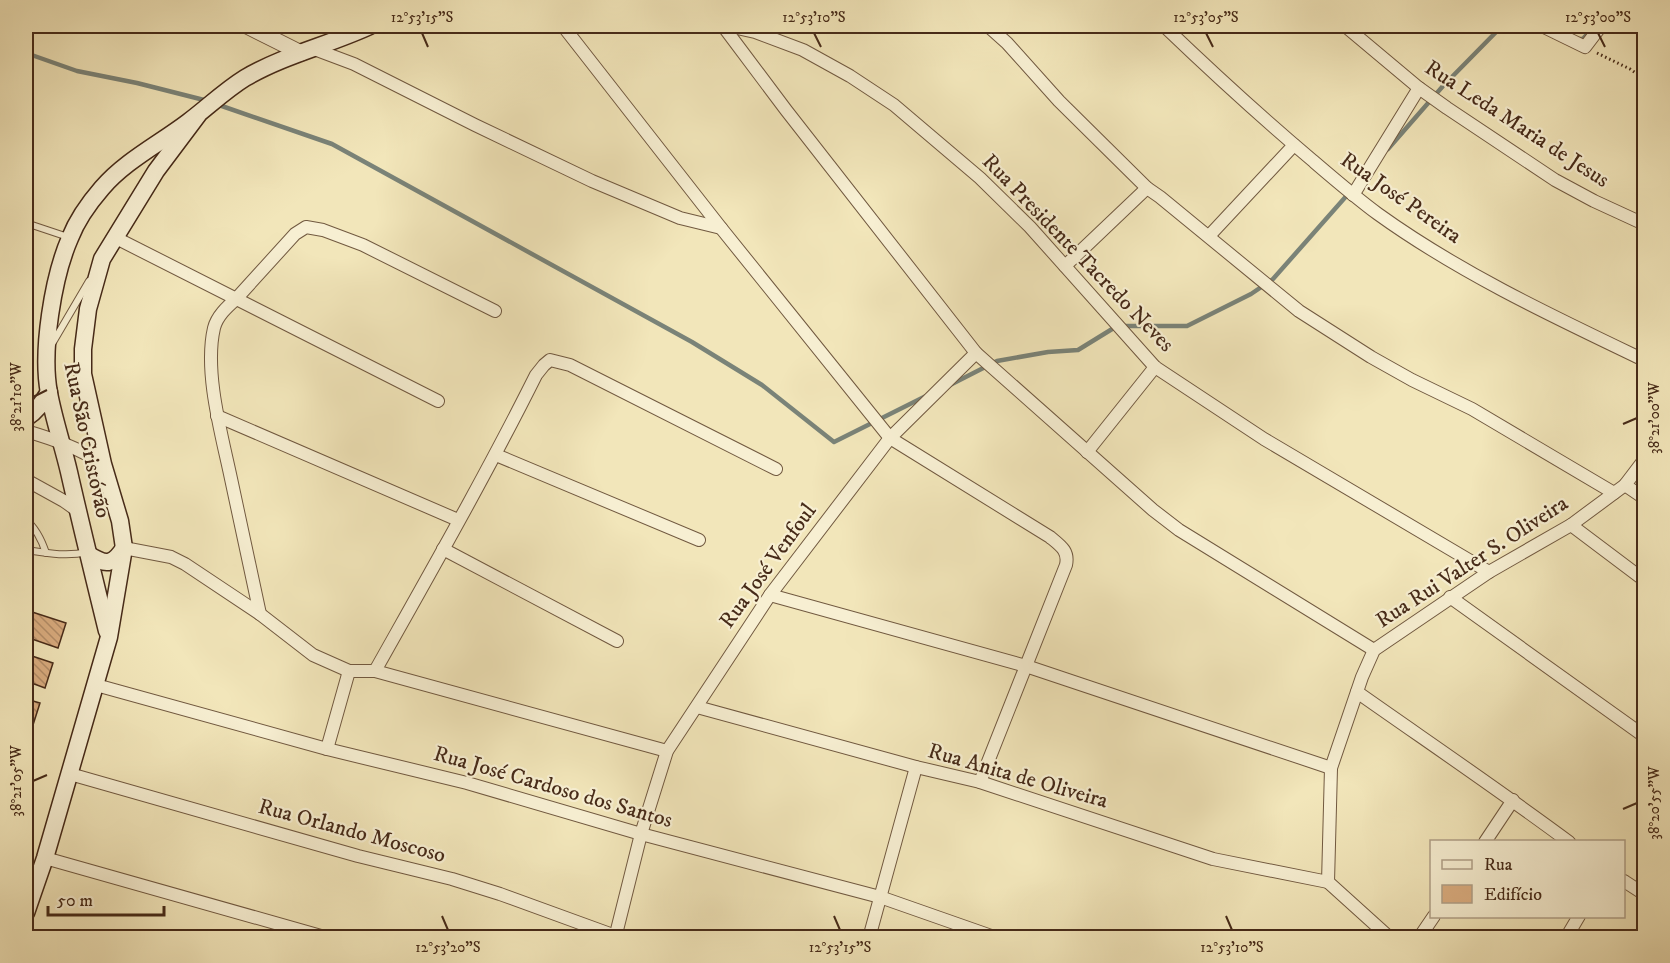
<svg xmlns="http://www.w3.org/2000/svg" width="1670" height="963" viewBox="0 0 1670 963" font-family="'IM FELL DW Pica',serif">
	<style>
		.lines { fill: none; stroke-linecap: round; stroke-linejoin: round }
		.stream { stroke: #7a8378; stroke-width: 4.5 }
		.building { fill: url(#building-back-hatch); stroke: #462a18; stroke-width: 1.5 }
		.service-casing { stroke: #715940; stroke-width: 8 }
		.minor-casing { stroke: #715940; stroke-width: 14 }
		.tertiary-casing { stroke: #715940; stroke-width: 17 }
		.secondary-casing { stroke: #462a18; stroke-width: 19 }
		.path { stroke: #462a18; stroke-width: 3; stroke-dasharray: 1.5 3; stroke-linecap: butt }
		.service { stroke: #f7efd2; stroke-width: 6 }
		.minor { stroke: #f7efd2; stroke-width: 12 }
		.tertiary { stroke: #f7efd2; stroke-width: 15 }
		.secondary { stroke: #f7efd2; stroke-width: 16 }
		.ticks { fill: none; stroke: #462a18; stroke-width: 2 }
		.labels { text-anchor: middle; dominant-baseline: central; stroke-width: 4.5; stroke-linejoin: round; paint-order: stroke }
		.street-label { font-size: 22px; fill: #462a18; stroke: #f7efd2 }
		.neatline { fill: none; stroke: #462a18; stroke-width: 2 }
		.ticks-label { font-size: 15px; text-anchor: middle; fill: #462a18 }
	</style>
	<defs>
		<pattern id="building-back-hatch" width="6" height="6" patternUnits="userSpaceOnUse" patternTransform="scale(1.5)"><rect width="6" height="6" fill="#daad80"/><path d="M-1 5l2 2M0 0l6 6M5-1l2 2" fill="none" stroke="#b38d68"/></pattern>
	</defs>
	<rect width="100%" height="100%" fill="#f2e6ba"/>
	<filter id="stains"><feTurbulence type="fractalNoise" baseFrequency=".00333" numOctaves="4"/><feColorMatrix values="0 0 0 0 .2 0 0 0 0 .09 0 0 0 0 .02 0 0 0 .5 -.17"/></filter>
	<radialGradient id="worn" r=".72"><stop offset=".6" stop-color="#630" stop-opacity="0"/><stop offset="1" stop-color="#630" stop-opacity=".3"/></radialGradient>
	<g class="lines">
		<g class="stream">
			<polyline points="1579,39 1583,39 1594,26"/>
			<polyline points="26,53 77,71 137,83 208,101"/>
			<polyline points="216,104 332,144 692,342 762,385 834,442 926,396"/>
			<polyline points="1388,149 1443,86 1502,26"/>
			<polyline points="950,385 997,361 1048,352 1078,350 1117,326 1187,326 1251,294 1273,279 1349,193"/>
		</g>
	</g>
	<g class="building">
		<polygon points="26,610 66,623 58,648 26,637"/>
		<polygon points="26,654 53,663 45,688 26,681"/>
		<polygon points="26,699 40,703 32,728 26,726"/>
	</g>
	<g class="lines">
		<defs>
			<g id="service">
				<polyline points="26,223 68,237"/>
				<polyline points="52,344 89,281"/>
				<path d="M26 520C36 528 42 541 46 553"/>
				<path d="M26 550C46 553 67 557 87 552"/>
			</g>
			<g id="minor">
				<path d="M563 26 721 228 890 438 1050 537C1061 546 1069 551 1066 565L980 782"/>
				<polyline points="723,26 786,110 976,353 1153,510 1179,530 1374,650"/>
				<polyline points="728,26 755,32 803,50 850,76 894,105 980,178 1030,227 1155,367 1264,439 1489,572"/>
				<polyline points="988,26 1007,43 1059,101 1147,188 1160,197 1299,311 1371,357 1412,380 1472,409 1614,493"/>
				<path d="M1164 26C1212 72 1261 117 1312 160 1333 178 1355 197 1378 214 1460 273 1554 317 1644 360"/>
				<polyline points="1345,26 1419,88 1447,108 1555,180 1594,201 1644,224"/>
				<polyline points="1542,26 1585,47 1601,26"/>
				<polyline points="314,49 354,64 475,125 592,181 680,218 721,228"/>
				<polyline points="1353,195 1419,88"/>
				<polyline points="1209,236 1294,145"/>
				<polyline points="116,238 438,401"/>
				<polyline points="1065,266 1147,188"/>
				<polyline points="217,416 458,520"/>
				<path d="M26 431C53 439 79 448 103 464"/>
				<polyline points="1087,452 1155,367"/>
				<polyline points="496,455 699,540"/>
				<polyline points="26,480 64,501 78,511"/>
				<polyline points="1625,485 1644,498"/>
				<polyline points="1571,525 1644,580"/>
				<polyline points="124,548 171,557 185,564 260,614 313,655 349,671 375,671 667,751"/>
				<polyline points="443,549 617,641"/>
				<polyline points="770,595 1026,666 1331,768"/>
				<polyline points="1450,597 1644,736"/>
				<path d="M260 614C250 567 240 521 230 474 221 432 204 371 214 328 217 316 227 307 236 299L295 234 306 227 323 230 363 245 495 311"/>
				<path d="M375 671C430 573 486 475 536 375L544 365 550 360 570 365 776 469"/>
				<polyline points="96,685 327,749 467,783 641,834 880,897 997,938"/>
				<path d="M1357 692C1428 742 1499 790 1569 842"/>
				<polyline points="697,707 916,767 980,782 1213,859 1328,882"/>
				<polyline points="327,749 349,671"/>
				<polyline points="70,774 358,856 452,879 500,894 621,938"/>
				<polyline points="1485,842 1513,800"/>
				<polyline points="45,858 328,938"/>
				<polyline points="1624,881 1644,894"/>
				<polyline points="615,938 641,834 667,751 770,595 890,438 976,353"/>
				<polyline points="869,938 916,767"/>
				<polyline points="1390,938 1328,882 1331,768 1362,677 1374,650 1489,572 1571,525 1625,485 1644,460"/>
				<polyline points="1419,938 1434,916"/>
				<polyline points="1566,938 1579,916"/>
			</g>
			<polyline id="tertiary" points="247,26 301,53"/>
			<g id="secondary">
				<path d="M26 418C37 411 42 403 49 392"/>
				<path d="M89 555C106 565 112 566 124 548"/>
				<path d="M107 631C94 578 81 525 69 472 63 446 54 420 49 393 41 351 53 277 70 238 77 220 89 203 102 188 125 161 159 144 188 122 207 108 224 91 245 78 284 55 329 45 370 26"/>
				<polyline points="26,913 45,858 109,637 124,548 120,521 103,464 83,374 83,349 88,309 102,259 156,171 198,115"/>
			</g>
		</defs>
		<use href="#service" class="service-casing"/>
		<use href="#minor" class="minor-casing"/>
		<use href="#tertiary" class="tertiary-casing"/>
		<use href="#secondary" class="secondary-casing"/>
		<polyline class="path" points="1597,53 1630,69 1644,79"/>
		<use href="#service" class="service"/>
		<use href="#minor" class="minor"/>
		<use href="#tertiary" class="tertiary"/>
		<use href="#secondary" class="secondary"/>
	</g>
	<path class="ticks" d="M422 33 428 47M814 33 821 47M1206 33 1213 47M1598 33 1605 47M33 397 47 390M1623 424 1637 418M33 781 47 775M1623 809 1637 803M442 916 448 930M834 916 840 930M1226 916 1232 930"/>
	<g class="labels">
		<g class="street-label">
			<text transform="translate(1517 124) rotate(33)">Rua Leda Maria de Jesus</text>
			<text transform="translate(1401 198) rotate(35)">Rua José Pereira</text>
			<text transform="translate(1078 253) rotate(46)">Rua Presidente Tacredo Neves</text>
			<text transform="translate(87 440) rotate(78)">Rua São Cristóvão</text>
			<text transform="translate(1472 562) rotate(-33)">Rua Rui Valter S. Oliveira</text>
			<text transform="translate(768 566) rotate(-54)">Rua José Venfoul</text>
			<text transform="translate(1018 776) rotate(16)">Rua Anita de Oliveira</text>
			<text transform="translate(553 787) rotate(16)">Rua José Cardoso dos Santos</text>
			<text transform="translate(352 831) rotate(15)">Rua Orlando Moscoso</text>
		</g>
	</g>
	<rect width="1670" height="963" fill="none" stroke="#f2e6ba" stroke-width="66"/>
	<rect x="1430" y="840" width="195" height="78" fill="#f7efd2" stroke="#b0a088" stroke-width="1.5"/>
	<rect x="1442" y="860" width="30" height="9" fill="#f7efd2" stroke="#b0a088" stroke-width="1.5"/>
	<text x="1484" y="870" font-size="18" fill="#462a18">Rua</text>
	<rect x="1442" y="885" width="30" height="18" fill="#daad80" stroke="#b0a088" stroke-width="1.5"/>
	<text x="1484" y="900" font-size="18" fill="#462a18">Edifício</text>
	<path d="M48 906v9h116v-9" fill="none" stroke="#462a18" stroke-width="3"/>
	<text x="57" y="906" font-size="18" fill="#462a18" stroke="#f7efd2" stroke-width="4.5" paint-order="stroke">50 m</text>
	<rect x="33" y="33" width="1604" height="897" class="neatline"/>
	<g class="ticks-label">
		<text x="422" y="22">12°53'15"S</text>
		<text x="814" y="22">12°53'10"S</text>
		<text x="1206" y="22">12°53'05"S</text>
		<text x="1598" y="22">12°53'00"S</text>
		<text transform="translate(16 397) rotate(-90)" y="5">38°21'10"W</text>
		<text transform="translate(1654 418) rotate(-90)" y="5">38°21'00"W</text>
		<text transform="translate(16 781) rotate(-90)" y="5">38°21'05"W</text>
		<text transform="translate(1654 803) rotate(-90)" y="5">38°20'55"W</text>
		<text x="448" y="952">12°53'20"S</text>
		<text x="840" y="952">12°53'15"S</text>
		<text x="1232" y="952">12°53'10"S</text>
	</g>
	<rect width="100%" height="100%" filter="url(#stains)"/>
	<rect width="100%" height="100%" fill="url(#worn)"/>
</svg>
